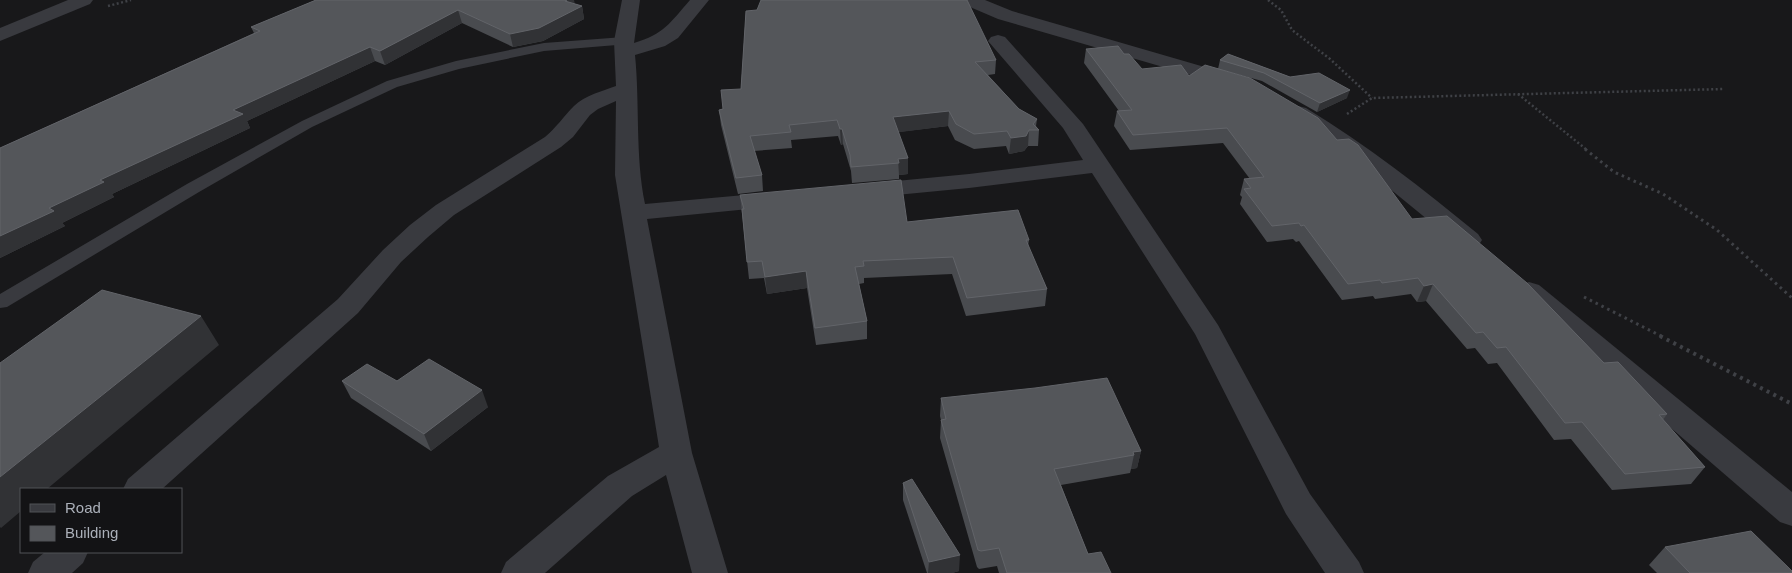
<svg xmlns="http://www.w3.org/2000/svg" width="1792" height="573" viewBox="0 0 1792 573" font-family="Helvetica,sans-serif">
	<style>
		.lines { fill: none; stroke-linecap: round; stroke-linejoin: round }
		.path-far2 { stroke: #3f4146; stroke-width: 2.5; stroke-dasharray: 2 2.5; stroke-linecap: butt }
		.path-far1 { stroke: #3f4146; stroke-width: 3; stroke-dasharray: 2.5 4; stroke-linecap: butt }
		.path { stroke: #3f4146; stroke-width: 4; stroke-dasharray: 3 4.5; stroke-linecap: butt }
		.lane { fill: #393a3f; fill-rule: evenodd }
		.street { fill: #393a3f; fill-rule: evenodd }
		.wall { fill: #494b4f }
		.shaded-wall { fill: #313235 }
		.building { fill: #54565a; stroke: #626469 }
	</style>
	<rect width="100%" height="100%" fill="#18181a"/>
	<g class="lines">
		<g class="path-far2">
			<polyline points="1268,0 1281,10 1292,30 1330,59 1372,98"/>
			<polyline points="108,6 131,0"/>
			<polyline points="1518,94 1587,150"/>
			<polyline points="1347,114 1372,98 1724,89"/>
		</g>
		<g class="path-far1">
			<polyline points="1585,149 1614,172 1663,194 1717,230 1792,298"/>
			<polyline points="1584,297 1663,337"/>
		</g>
		<polyline class="path" points="1660,336 1792,404"/>
		<polygon class="lane" points="624,37 629,38 631,41 629,44 544,51 459,69 397,87 312,127 199,192 7,307 0,308 0,294 187,184 302,121 387,81 456,61 544,43"/>
		<g class="street">
			<polygon points="68,0 93,0 90,4 0,41 0,28"/>
			<path d="M622 0H640L634 43C664 34 670 23 690 0H709L678 38 665 46 635 55C640 105 635 155 645 204L778 192 787 194 790 199 787 204 778 206 647 219 692 453 728 573H692L666 475 632 496 545 573H501L506 562 608 476 659 447 615 175 616 101 598 109 590 115 573 137 561 147 454 215 428 237 401 262 358 313 162 489H123L128 479 338 299 383 250 410 225 436 205 545 137C556 128 564 116 574 106 585 95 603 91 616 86L614 41Z"/>
			<polygon points="960,0 985,0 1012,11 1239,77 1242,81 1239,85 1232,87 1225,85 998,19 963,4"/>
			<polygon points="998,35 1005,37 1083,124 1218,325 1310,494 1359,562 1364,573 1325,573 1286,514 1195,334 1092,173 969,188 865,198 856,196 853,191 856,186 865,184 969,174 1083,160 1063,128 988,41 991,37"/>
			<path d="M1298 106 1306 108C1367 145 1423 189 1478 234L1482 240 1478 246 1469 248 1460 246 1357 162 1290 118 1287 113 1290 108Z"/>
			<polygon points="1529,282 1539,285 1792,492 1792,526 1780,522 1519,297 1515,291 1519,285"/>
			<polygon points="45,552 88,552 83,563 72,573 28,573 33,562"/>
		</g>
	</g>
	<g class="wall">
		<polygon points="316,0 575,4 582,6 584,19 543,41 513,47 462,23 385,65 375,61 247,121 250,128 112,194 114,197 62,223 65,226 0,258 0,148 254,33 251,27"/>
		<polygon points="746,11 996,60 995,74 988,75 1019,109 1037,119 1036,126 1039,130 1038,146 1028,146 1024,151 1009,154 1006,146 974,149 955,140 948,126 898,132 908,158 908,174 899,175 899,179 852,183 851,171 843,144 841,145 838,136 791,140 792,148 754,151 762,175 763,191 738,194 721,125 719,110 723,109 741,89"/>
		<polygon points="1086,49 1124,54 1142,69 1189,76 1337,140 1412,219 1604,363 1667,414 1663,420 1705,467 1691,484 1612,490 1571,439 1554,440 1497,363 1488,364 1475,348 1467,349 1426,301 1417,302 1411,294 1375,299 1373,296 1342,300 1299,241 1296,242 1293,239 1267,242 1240,204 1242,197 1240,195 1244,179 1250,179 1223,143 1130,150 1114,126 1117,111 1119,111 1084,63"/>
		<polygon points="1228,54 1347,98 1317,112 1262,81 1218,69 1220,60"/>
		<polygon points="740,195 907,222 1029,240 1028,246 1047,289 1045,306 966,316 952,274 864,278 864,283 859,284 867,321 867,339 816,345 807,288 767,294 764,278 749,279"/>
		<polygon points="342,381 397,381 488,407 431,451 351,398"/>
		<polygon points="941,398 1141,451 1137,468 1131,469 1130,473 1061,485 1088,554 1111,573 999,573 997,566 979,569 977,567 940,438 941,420 940,416"/>
		<polygon points="903,483 959,571 952,573 927,573 903,500"/>
		<polygon points="1665,547 1792,573 1657,573 1649,565"/>
	</g>
	<g class="shaded-wall">
		<polygon points="567,0 574,0 576,9 582,6 584,19 543,41 513,47 510,34"/>
		<polygon points="458,10 462,23 385,65 380,51"/>
		<polygon points="370,47 375,61 247,121 250,128 112,194 114,197 62,223 65,226 0,258 0,236 49,208 100,180 233,110"/>
		<polygon points="1350,90 1347,98 1317,112 1320,103"/>
		<polygon points="949,111 948,126 893,133 893,117"/>
		<polygon points="840,129 842,129 843,144 841,145"/>
		<polygon points="1029,130 1028,146 1024,151 1009,154 1011,138"/>
		<polygon points="908,158 908,174 899,175 898,159"/>
		<polygon points="806,271 807,288 767,294 765,277"/>
		<polygon points="1433,284 1426,301 1417,302 1424,286"/>
		<polygon points="201,316 219,345 47,489 21,489 21,511 1,528 0,527 0,477"/>
		<polygon points="482,390 488,407 431,451 424,434"/>
		<polygon points="1141,451 1137,468 1131,469 1134,455 1133,452"/>
		<polygon points="960,555 959,571 952,573 928,573 929,562"/>
	</g>
	<g class="building">
		<polygon points="316,0 567,0 565,1 582,6 539,28 510,34 458,10 380,51 370,47 233,110 243,114 100,180 104,182 49,208 54,211 0,236 0,148 260,31 251,27"/>
		<polygon points="761,0 967,0 996,60 975,62 1019,109 1037,119 1033,124 1039,130 1029,130 1026,136 1011,138 1007,131 974,134 956,124 949,111 893,117 908,158 898,159 899,163 851,167 850,155 842,129 840,129 837,120 789,125 791,132 750,136 762,175 736,178 719,110 723,109 721,90 741,89 746,11 757,10"/>
		<polygon points="1118,46 1124,54 1129,54 1142,69 1181,65 1189,76 1205,65 1250,78 1318,118 1337,140 1349,139 1358,145 1412,219 1447,216 1527,283 1604,363 1618,362 1667,414 1659,415 1705,467 1625,474 1582,422 1565,423 1506,347 1497,348 1483,332 1476,333 1433,284 1424,286 1418,278 1382,283 1380,280 1348,284 1304,225 1301,226 1299,223 1272,226 1244,189 1251,188 1244,179 1264,177 1227,128 1133,135 1117,111 1132,110 1086,49"/>
		<polygon points="1228,54 1290,77 1319,73 1350,90 1320,103 1264,73 1220,60"/>
		<polygon points="901,180 907,222 1018,210 1029,240 1026,240 1047,289 967,298 953,257 863,261 864,266 855,267 867,321 815,328 806,271 765,277 762,261 747,262 742,209 744,209 740,195"/>
		<polygon points="102,290 201,316 0,477 0,363"/>
		<polygon points="429,359 482,390 424,434 342,381 367,364 397,381"/>
		<polygon points="1107,378 1141,451 1133,452 1134,455 1054,469 1088,554 1101,552 1111,573 1007,573 999,548 981,551 978,550 941,420 946,419 941,398 1035,388"/>
		<polygon points="912,479 960,555 929,562 903,483"/>
		<polygon points="1751,531 1792,571 1792,573 1690,573 1665,547"/>
	</g>
	<rect x="20" y="488" width="162" height="65" fill="#131315" stroke="#505257"/>
	<rect x="30" y="504" width="25" height="8" fill="#393a3f" stroke="#505257"/>
	<text x="65" y="513" font-size="15" fill="#abb0b9">Road</text>
	<rect x="30" y="526" width="25" height="15" fill="#54565a" stroke="#505257"/>
	<text x="65" y="538" font-size="15" fill="#abb0b9">Building</text>
</svg>
